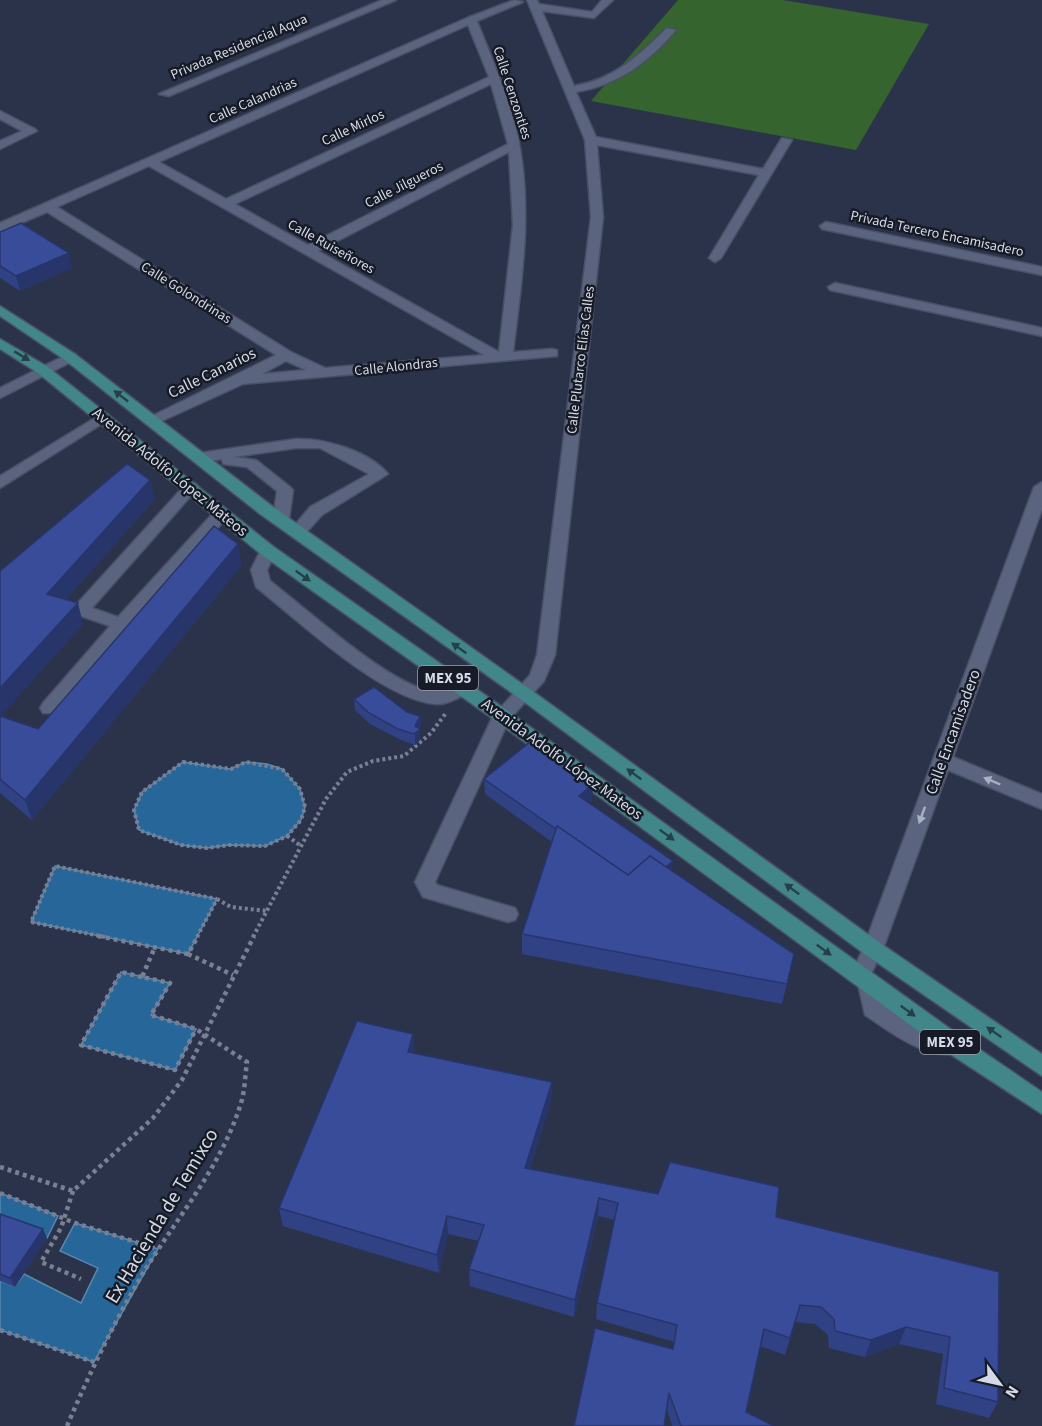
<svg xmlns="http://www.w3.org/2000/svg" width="1042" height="1426" viewBox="0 0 1042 1426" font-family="'Source Sans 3',sans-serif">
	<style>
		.green { fill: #35642f }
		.water { fill: #266698; stroke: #5a88b0; stroke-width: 1.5 }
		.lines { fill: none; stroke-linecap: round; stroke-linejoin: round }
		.minor-casing { stroke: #494f64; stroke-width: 3 }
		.major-casing { stroke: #494f64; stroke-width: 3 }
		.path-far1 { stroke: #798094; stroke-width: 4; stroke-dasharray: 3 3; stroke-linecap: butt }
		.path { stroke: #798094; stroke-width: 4.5; stroke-dasharray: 4 4; stroke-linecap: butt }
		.minor { fill: #5a647e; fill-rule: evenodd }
		.major { fill: #418689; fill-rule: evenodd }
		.wall { fill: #304184 }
		.shaded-wall { fill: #27356b }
		.building { fill: #384c99; stroke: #27356b; stroke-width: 1.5 }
		.oneway { fill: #264049 }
		.oneway2 { fill: #a9b0c3 }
		.labels { text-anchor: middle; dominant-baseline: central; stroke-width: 5; stroke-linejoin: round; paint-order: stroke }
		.far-street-label { font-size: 14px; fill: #d3d9e8; stroke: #171b26 }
		.shield { fill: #171b26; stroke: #9ba0ae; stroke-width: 1.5 }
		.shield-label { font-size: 15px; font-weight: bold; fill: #d3d9e8 }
		.street-label { font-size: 16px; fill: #d3d9e8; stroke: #171b26 }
		.near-street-label { font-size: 20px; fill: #d3d9e8; stroke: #171b26 }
	</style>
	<rect width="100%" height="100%" fill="#2b334b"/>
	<polygon class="green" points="678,0 783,0 929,24 856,150 591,101"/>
	<g class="water">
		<polygon points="183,762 230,769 246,762 267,764 282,769 300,789 305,807 301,820 287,836 265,846 229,845 207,848 181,845 139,830 134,810 142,792"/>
		<polygon points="55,866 217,899 188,954 31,922"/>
		<polygon points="121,972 170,983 151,1015 196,1029 175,1070 81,1045"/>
		<polygon points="0,1193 58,1216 47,1238 0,1222"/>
		<polygon points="75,1223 158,1249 94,1362 0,1330 0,1281 15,1286 24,1274 81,1303 98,1268 60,1251"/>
	</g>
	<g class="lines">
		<defs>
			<g id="minor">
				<polygon points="382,0 396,0 169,96 159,94"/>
				<path d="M514 0 523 2 477 21C491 57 507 92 516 129 534 202 522 279 513 352L552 349 557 350V356L243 384 153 425 148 424 146 421 148 418 276 355 47 212 0 232V223L467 18ZM468 25 489 77 226 199 159 162ZM491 84 508 144 308 245 235 204ZM509 152 513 225 499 352 318 251ZM149 166 484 355 325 368 291 352 57 207ZM286 361 306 370 262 374Z"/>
				<path d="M527 0H537L539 4 592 12 602 0H613L594 18 542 11 574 86C615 79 638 56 667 28L676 30C649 62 618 85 576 92L596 137 763 169 782 138 792 140 721 258 715 262 709 258 759 175 597 145 603 217 555 655 544 681 509 720 435 882 437 885 515 908 518 914 515 920 508 922 423 897 415 882 493 716 530 675 537 655 591 217 585 140Z"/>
				<polygon points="0,111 35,129 37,131 0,149 0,141 22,131 0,119"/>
				<polygon points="826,222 1042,267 1042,275 822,229 820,226"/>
				<polygon points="835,283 1042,328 1042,336 830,290 828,287"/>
				<polygon points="70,353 75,354 75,360 0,398 0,388"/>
				<polygon points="103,413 108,414 110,417 108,420 0,488 0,476"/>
				<path d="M296 439C324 438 369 451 388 474L322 515 303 536 297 537 289 532 310 507 369 474 320 448H296L234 457 256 460 290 487 293 490 289 520 281 525 273 520 277 491 247 467 223 464 222 459 200 463 192 458 200 453Z"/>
				<polygon points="191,482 196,484 199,487 196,490 92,608 118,617 216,510 222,509 230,514 55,713 43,713 40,708 43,703 110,626 75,614 73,610 75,606 186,484"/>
				<path d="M1042 482V509L953 757 1042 794V809L948 770 883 949 871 974 878 982 883 1004 921 1030 962 1038 965 1045 962 1052C930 1063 890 1032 865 1015L858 984 853 982 850 976 863 949 1034 487Z"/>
				<path d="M268 546 276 551 267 570 270 581C308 610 382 678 426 690 443 694 455 679 470 684L473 688 470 692C460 697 447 705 436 704 382 700 299 621 256 587L251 570 262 547Z"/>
			</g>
			<g id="major">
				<polygon points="0,306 75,354 272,506 531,690 880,943 1042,1054 1042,1076 866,955 519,698 260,514 65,360 0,316"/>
				<polygon points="0,339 48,367 274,547 508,711 963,1038 1042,1092 1042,1114 947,1052 496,721 262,555 38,373 0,349"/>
			</g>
		</defs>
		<use href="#minor" class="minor-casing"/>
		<use href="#major" class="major-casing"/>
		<g class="path-far1">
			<polygon points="183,762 231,769 246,762 282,769 300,789 305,807 301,820 287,836 265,846 229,845 207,848 181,845 139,830 134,810 142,792"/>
			<polyline points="287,836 301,846"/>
			<polyline points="217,899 231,907 267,911"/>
			<polyline points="105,937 31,922 55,866 217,899"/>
			<polyline points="197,937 217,899"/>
			<polyline points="253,937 326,799 347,772 373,761 404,756 431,733 446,713"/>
		</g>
		<g class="path">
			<polyline points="98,936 188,954 198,936"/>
			<polyline points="188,954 233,975"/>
			<polyline points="142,977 121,972 81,1045 175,1070 196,1029"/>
			<polyline points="0,1167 73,1191 153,1118 182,1080 254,936"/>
			<polyline points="73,1191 61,1228 41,1262 81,1279"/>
			<polyline points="0,1193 75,1223 158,1249"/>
			<polyline points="0,1330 94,1362"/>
			<path d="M67 1426C90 1372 115 1320 145 1270 179 1215 222 1165 241 1103 245 1090 245 1076 247 1062L196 1029 151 1015 170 983 142 977 155 947"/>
		</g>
		<use href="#minor" class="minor"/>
		<use href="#major" class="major"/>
	</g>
	<g class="wall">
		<polygon points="0,232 72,268 20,291 0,278"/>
		<polygon points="150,480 154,500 66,599 83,624 0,716 38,729 242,565 32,820 0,793 0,571"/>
		<polygon points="354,699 407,712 420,716 421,726 419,729 420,740 415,745 399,739 370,724 355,710"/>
		<polygon points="484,779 593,784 592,800 589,803 672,871 794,954 782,1004 522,954 522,934 552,842 485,794"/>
		<polygon points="415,1053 552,1082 551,1101 530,1169 776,1217 999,1272 998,1402 989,1418 936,1404 943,1354 899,1344 865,1357 829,1348 828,1335 815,1324 795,1322 785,1355 760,1346 746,1412 774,1426 672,1426 667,1409 674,1342 596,1319 597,1303 615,1220 598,1216 574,1317 470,1286 469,1269 479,1241 448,1234 439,1273 283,1226 279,1208"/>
		<polygon points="0,1214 47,1238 15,1287 0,1281"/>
	</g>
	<g class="shaded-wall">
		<polygon points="69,253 72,268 20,291 16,276"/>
		<polygon points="150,480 154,500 53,614 47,594"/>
		<polygon points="238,544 242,565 32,820 25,800"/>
		<polygon points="78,603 83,624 0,717 0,688"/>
		<polygon points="420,716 421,726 419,730 420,729 420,740 415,745 415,726"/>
		<polygon points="593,784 592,800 579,811 579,796"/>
		<polygon points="673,861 671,876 663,870"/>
		<polygon points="413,1034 415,1053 408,1052"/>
		<polygon points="552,1082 551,1101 525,1186 525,1168"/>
		<polygon points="599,1198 598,1216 574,1317 575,1300"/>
		<polygon points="447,1216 448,1234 439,1273 437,1255"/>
		<polygon points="43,1229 47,1238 15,1287 10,1278"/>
		<polygon points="906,1327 899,1344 865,1357 871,1340"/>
	</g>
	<g class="building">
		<polygon points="21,223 69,253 16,276 0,266 0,232"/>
		<polygon points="127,464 150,480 47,594 78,603 0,688 0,571"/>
		<polygon points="214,526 238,544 25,800 0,779 0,716 38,729"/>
		<polygon points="374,687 407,712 420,716 415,726 420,729 414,734 398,729 369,713 354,699"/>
		<polygon points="530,742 593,784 579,796 673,861 666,867 650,856 628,875 557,826 556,829 484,779"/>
		<polygon points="557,826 628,875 650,856 794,954 787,984 522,934"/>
		<polygon points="357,1021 413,1034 408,1052 552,1082 525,1168 658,1194 670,1162 779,1187 776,1217 999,1272 998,1402 944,1388 950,1337 906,1327 871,1340 835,1331 834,1319 821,1307 800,1305 790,1338 764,1329 746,1412 774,1426 681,1426 669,1393 664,1426 574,1426 595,1328 673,1349 677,1325 597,1303 618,1203 599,1198 575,1300 469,1269 484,1225 447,1216 437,1255 279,1208"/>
		<polygon points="0,1214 43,1229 10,1278 0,1274"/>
	</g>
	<defs><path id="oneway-solid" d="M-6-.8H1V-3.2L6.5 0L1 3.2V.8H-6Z" transform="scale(1.5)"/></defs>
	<g class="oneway">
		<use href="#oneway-solid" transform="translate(22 356) rotate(31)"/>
		<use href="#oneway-solid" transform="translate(121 396) rotate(-142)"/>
		<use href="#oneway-solid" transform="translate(303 576) rotate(35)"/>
		<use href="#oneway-solid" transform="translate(459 648) rotate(-145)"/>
		<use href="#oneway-solid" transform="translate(634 774) rotate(-144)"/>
		<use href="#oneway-solid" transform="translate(667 835) rotate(36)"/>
		<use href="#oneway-solid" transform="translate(792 889) rotate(-144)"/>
		<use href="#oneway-solid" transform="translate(824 950) rotate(36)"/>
		<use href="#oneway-solid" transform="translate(908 1011) rotate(36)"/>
		<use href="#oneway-solid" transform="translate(994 1032) rotate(-145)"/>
	</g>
	<g class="oneway2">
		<use href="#oneway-solid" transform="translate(992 781) rotate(-157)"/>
		<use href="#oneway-solid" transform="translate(922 815) rotate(110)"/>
	</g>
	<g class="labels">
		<g class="far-street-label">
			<text transform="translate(239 47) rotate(-23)">Privada Residencial Aqua</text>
			<text transform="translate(512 93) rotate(72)">Calle Cenzontles</text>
			<text transform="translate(253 101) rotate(-24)">Calle Calandrias</text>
			<text transform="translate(353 128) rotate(-25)">Calle Mirlos</text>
			<text transform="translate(404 185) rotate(-27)">Calle Jilgueros</text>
			<text transform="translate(937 234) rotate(12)">Privada Tercero Encamisadero</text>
			<text transform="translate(331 247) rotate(29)">Calle Ruiseñores</text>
			<text transform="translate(186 293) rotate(32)">Calle Golondrinas</text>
			<text transform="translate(581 360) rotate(-83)">Calle Plutarco Elías Calles</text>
			<text transform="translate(396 367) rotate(-6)">Calle Alondras</text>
		</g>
		<g class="shield">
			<rect x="418" y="666" width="60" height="24" rx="4.5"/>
			<rect x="920" y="1030" width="60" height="24" rx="4.5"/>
		</g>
		<g class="shield-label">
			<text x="448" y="678">MEX 95</text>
			<text x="950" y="1042">MEX 95</text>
		</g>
		<g class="street-label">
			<text transform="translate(212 373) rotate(-26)">Calle Canarios</text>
			<text transform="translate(170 472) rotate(39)">Avenida Adolfo López Mateos</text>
			<text transform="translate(953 732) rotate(-70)">Calle Encamisadero</text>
			<text transform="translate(562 759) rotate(36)">Avenida Adolfo López Mateos</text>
		</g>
		<g class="near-street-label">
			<text transform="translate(162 1216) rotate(-59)">Ex Hacienda de Temixco</text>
		</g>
	</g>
	<g transform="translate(1000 1384) rotate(123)" stroke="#171b26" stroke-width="4.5" paint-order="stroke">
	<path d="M0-4.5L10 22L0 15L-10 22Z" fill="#d3d9e8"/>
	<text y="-9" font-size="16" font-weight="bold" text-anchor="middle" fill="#d3d9e8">N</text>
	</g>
</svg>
